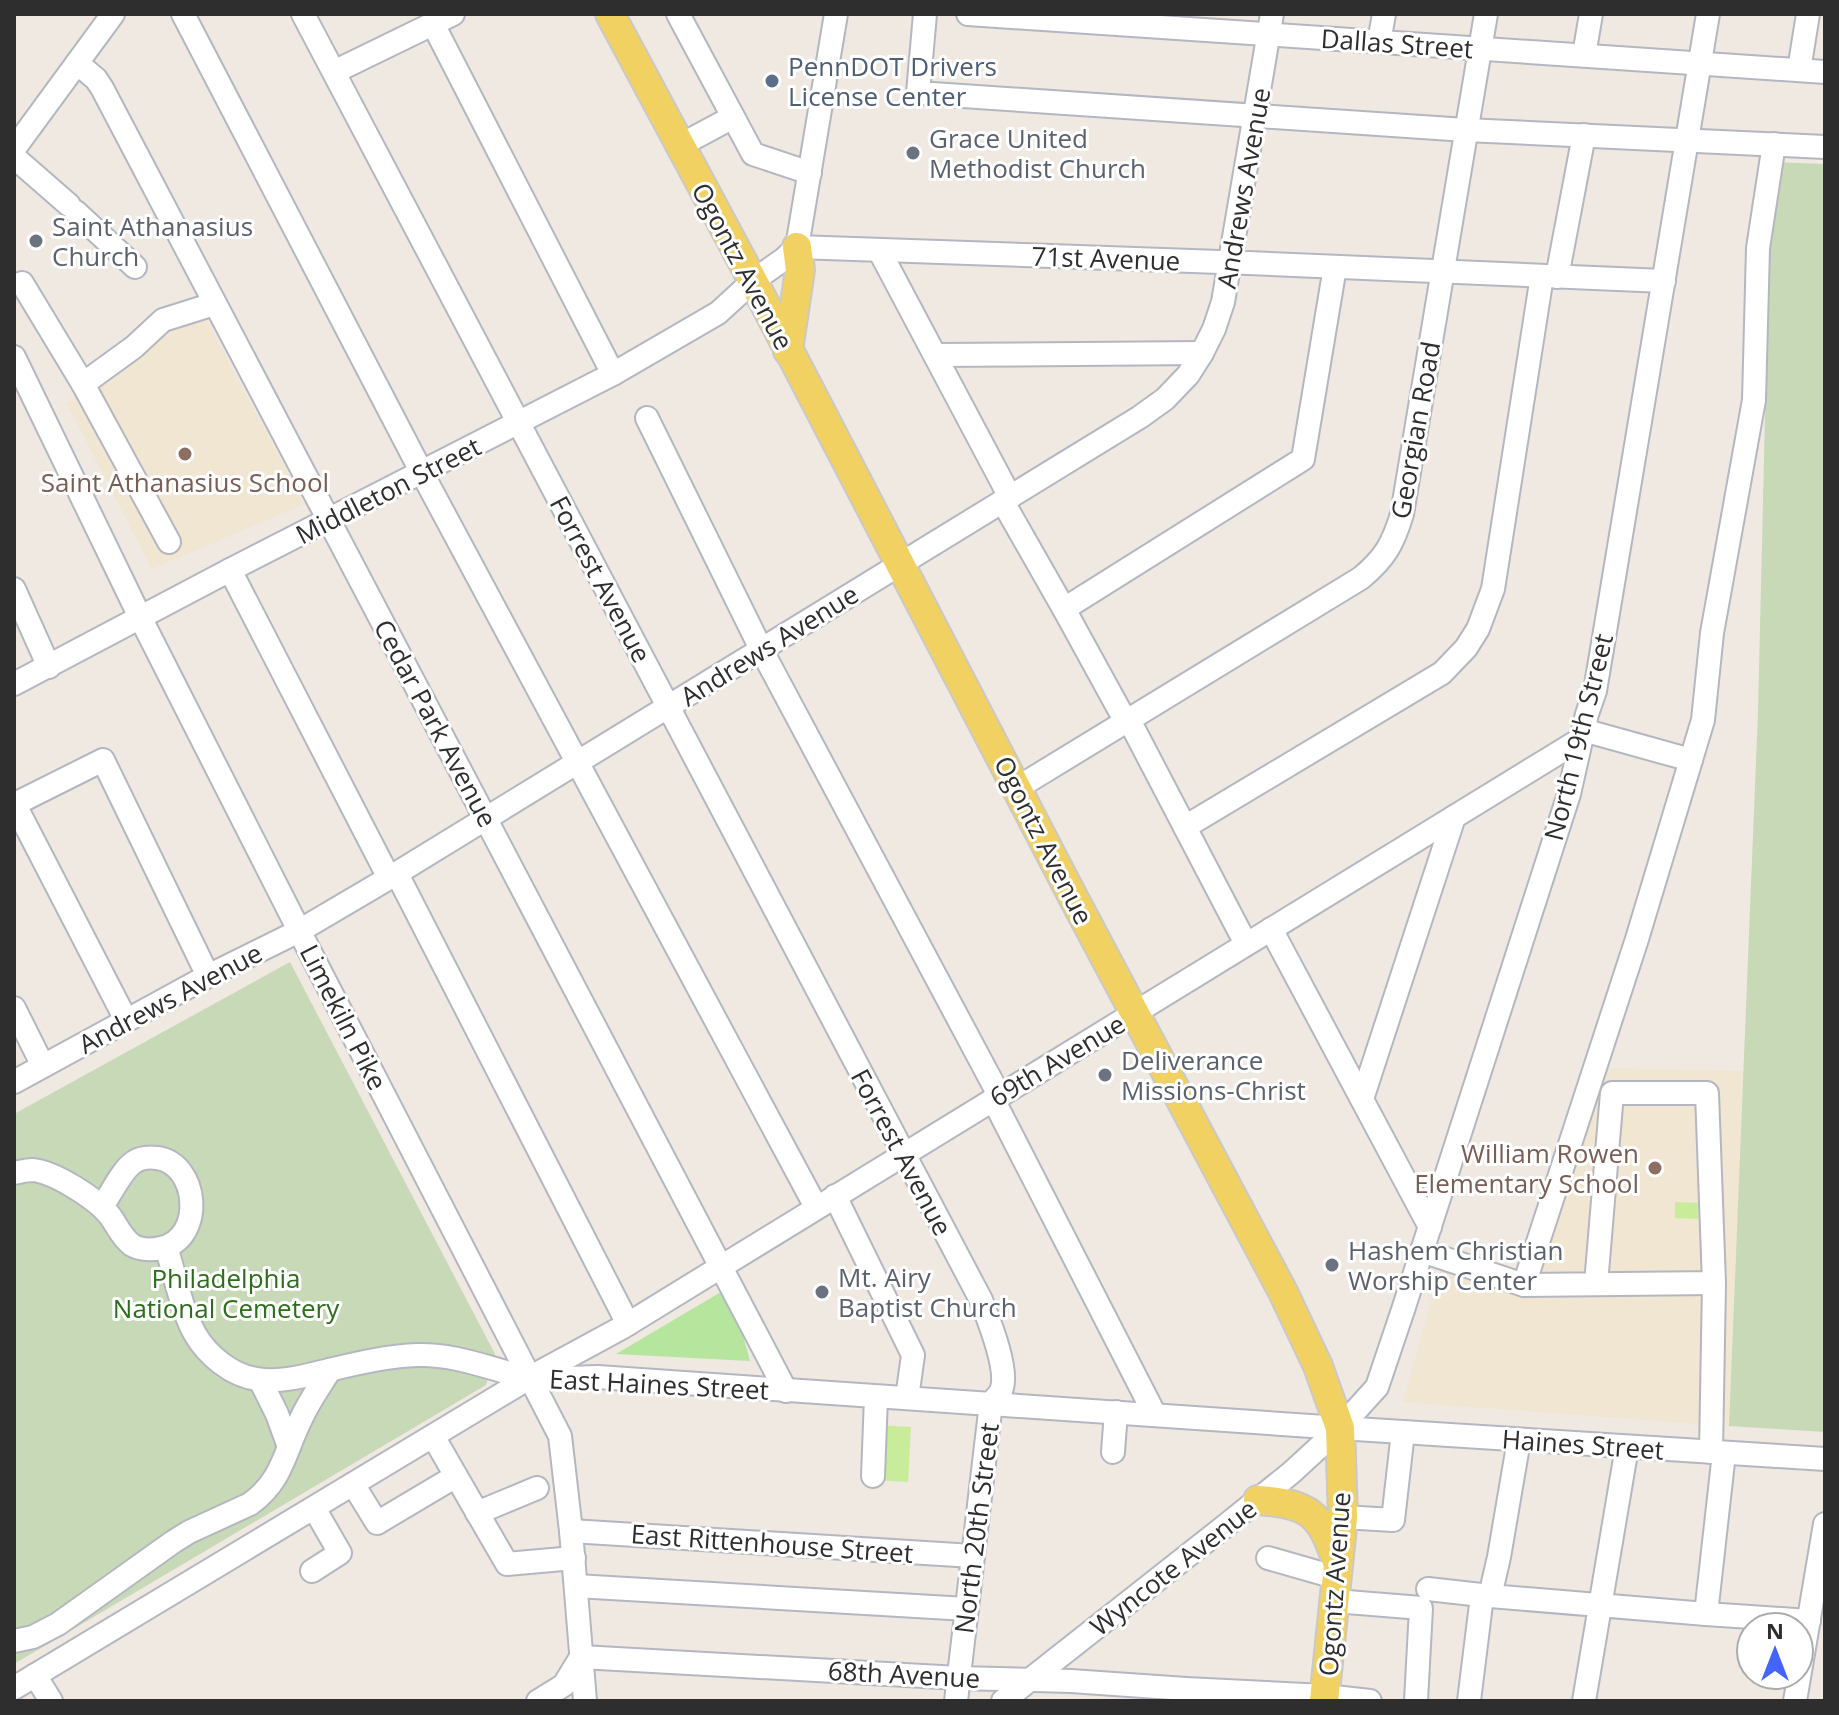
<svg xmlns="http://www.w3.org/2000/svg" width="1839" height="1715" viewBox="0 0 1839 1715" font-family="'Open Sans',sans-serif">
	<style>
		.education { fill: #f0e6d1 }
		.green { fill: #b6e59e }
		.cemetery { fill: #c8d9b8 }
		.pitch { fill: #c9ec9a }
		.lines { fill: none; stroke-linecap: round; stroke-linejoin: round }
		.minor-casing { stroke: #b4b7c1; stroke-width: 26 }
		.major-casing { stroke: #c9c9c9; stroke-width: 32 }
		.minor { stroke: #fff; stroke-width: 22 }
		.major { stroke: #f2d163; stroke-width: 28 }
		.service-dot { fill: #5c6f8a; stroke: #fff; stroke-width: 3 }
		.worship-dot { fill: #6b7280; stroke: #fff; stroke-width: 3 }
		.education-dot { fill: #8d6e63; stroke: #fff; stroke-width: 3 }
		.labels { text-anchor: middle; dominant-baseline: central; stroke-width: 6; stroke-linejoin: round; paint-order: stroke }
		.street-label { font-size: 26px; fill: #2e2e2e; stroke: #fff }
		.service-label { font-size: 26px; fill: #4e5e75; stroke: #fff; text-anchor: start }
		.worship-label { font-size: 26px; fill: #5b616d; stroke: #fff; text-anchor: start }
		.education-label { font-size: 26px; fill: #785e54; stroke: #fff }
		.park-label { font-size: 26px; fill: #2c6e1b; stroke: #fff }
	</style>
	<rect width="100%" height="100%" fill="#efe9e1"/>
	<g class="education">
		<polygon points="196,300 304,504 152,569 67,404 176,304"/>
		<polygon points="1608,1068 1743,1071 1729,1426 1403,1402 1441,1266 1527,1291"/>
	</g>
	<polygon class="green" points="721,1292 739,1321 750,1361 616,1354"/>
	<g class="cemetery">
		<polygon points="1771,162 1825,164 1825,1432 1729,1426 1758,712"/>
		<polygon points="290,962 495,1354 486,1385 14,1664 14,1114"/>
	</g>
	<g class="pitch">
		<polygon points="1675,1202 1699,1203 1698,1219 1675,1218"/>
		<polygon points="877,1425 911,1427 908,1482 873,1480"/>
	</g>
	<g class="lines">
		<defs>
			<g id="minor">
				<polyline points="183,14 422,473 816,1207"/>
				<path d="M303 14 981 1300C989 1321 1008 1367 1002 1388 1001 1393 995 1399 991 1403L956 1701"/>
				<polyline points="678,14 753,154 810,173"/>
				<polyline points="925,14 918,93 1466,130 1825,147"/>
				<polyline points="968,14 1825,72"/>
				<polyline points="433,24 613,374"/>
				<polyline points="1379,42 1384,14"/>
				<polyline points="1584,55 1591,14"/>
				<polyline points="77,63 96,79 102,88 786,1391"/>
				<polyline points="1799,70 1808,14"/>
				<polyline points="334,72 453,14"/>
				<polyline points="679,146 733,117"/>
				<polyline points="14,149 113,14"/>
				<polyline points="14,157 69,205"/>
				<polyline points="76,212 135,267"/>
				<polyline points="797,247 836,14"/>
				<polyline points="879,250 1010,497"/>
				<polyline points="1557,277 1584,135"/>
				<polyline points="22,283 83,384"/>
				<polyline points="935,355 1202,353"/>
				<polyline points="14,357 140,617 308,948 560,1436 571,1531 585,1701"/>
				<polyline points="647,418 761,649 999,1095"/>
				<polyline points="1003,502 1064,609 1303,459 1335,267"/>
				<polyline points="169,542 83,384 134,347 163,320 214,304"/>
				<polyline points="230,570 389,878"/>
				<polyline points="14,589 49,667"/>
				<polyline points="1064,609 1126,722"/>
				<polyline points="14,684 230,570 613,374 718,313 753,281 784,259 797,247 1248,263 1664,281"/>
				<polyline points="1129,720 1246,944"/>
				<polyline points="1583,730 1691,760"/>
				<path d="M1017 788 1361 578C1385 558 1393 544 1402 514L1486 14"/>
				<polyline points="14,803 126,1020"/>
				<polyline points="15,804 103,760 208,976"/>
				<polyline points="1185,827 1442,673 1466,648 1478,629 1493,589 1542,276"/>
				<polyline points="397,874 628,1324"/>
				<polyline points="1271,929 1430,1227"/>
				<polyline points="14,1008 43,1066"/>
				<polyline points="14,1082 208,976 299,931 389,878 1140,417 1165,399 1188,375 1202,353 1214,329 1223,302 1272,14"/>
				<polyline points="993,1099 1155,1415"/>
				<polyline points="1362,1099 1454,817"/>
				<path d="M14 1173C20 1172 26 1170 32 1170 53 1171 97 1199 110 1216 117 1225 121 1237 132 1245 140 1250 152 1250 161 1248 206 1238 198 1163 157 1158 149 1157 140 1158 134 1162 122 1170 110 1195 102 1207"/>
				<polyline points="835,1196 913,1355 907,1398"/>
				<path d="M166 1247C175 1274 181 1309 195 1334 207 1355 232 1376 257 1379 281 1383 305 1376 329 1370 358 1363 388 1356 418 1355 456 1354 490 1369 525 1377 545 1381 577 1377 598 1377L1340 1428 1825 1459"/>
				<polyline points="1422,1251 1524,1285 1714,1283 1707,1093 1612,1093 1596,1284"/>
				<polyline points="1524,1285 1637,939 1703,720 1712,633 1754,400 1758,248 1774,144"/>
				<polyline points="260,1380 277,1414 289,1447"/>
				<polyline points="1519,1440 1499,1557 1490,1596 1706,1614 1724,1453"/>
				<polyline points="1113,1452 1116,1412"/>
				<polyline points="1711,1452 1714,1283"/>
				<polyline points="456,1476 507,1564 574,1558"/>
				<polyline points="873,1476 876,1397"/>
				<polyline points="353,1484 377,1523 456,1476 433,1436"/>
				<polyline points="477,1513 537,1488"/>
				<polyline points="1343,1517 1393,1520 1403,1432"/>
				<polyline points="571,1531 973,1556"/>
				<polyline points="1268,1558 1338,1578"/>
				<polyline points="312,1571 340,1553 314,1508"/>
				<polyline points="576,1586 967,1609"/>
				<polyline points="1428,1589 1490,1596"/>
				<polyline points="1335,1601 1421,1608 1416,1701"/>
				<polyline points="1706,1614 1809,1621"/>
				<path d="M14 1641 33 1637 58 1624 173 1542 189 1532 250 1504C283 1480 284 1453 301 1419 309 1401 320 1386 330 1370"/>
				<polyline points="35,1675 51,1701"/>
				<polyline points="14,1688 529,1378 623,1327 1581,739"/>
				<polyline points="538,1701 564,1685 581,1657 959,1678 1071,1681 1186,1689 1325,1696 1370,1701"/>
				<polyline points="1003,1701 1229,1523 1291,1473 1340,1428 1377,1387 1403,1310 1569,794 1587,714 1595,691 1708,14"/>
				<polyline points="1469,1701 1482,1596"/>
				<polyline points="1584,1701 1627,1447"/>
				<polyline points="1795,1701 1825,1524"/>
			</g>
			<g id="major">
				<polyline points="610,14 753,281 1073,897 1283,1292 1318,1366 1340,1428 1343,1517 1324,1701"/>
				<polyline points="788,351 800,270 797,247"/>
				<path d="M1258 1500C1309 1504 1321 1513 1337 1562"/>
			</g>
		</defs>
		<use href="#minor" class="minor-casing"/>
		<use href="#major" class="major-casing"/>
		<use href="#minor" class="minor"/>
		<use href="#major" class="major"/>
	</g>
	<circle class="service-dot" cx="772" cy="81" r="8"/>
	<g class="worship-dot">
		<circle cx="913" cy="153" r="8"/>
		<circle cx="36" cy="241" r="8"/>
		<circle cx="1105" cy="1075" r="8"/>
		<circle cx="1332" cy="1265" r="8"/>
		<circle cx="822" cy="1292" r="8"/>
	</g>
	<g class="education-dot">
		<circle cx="185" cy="454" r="8"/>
		<circle cx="1655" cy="1168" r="8"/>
	</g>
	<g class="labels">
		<g class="street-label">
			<text transform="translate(1397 43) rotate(4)">Dallas Street</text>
			<text transform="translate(1243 188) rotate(-80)">Andrews Avenue</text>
			<text transform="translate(1106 258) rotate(2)">71st Avenue</text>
			<text transform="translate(743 266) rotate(62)">Ogontz Avenue</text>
			<text transform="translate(1415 430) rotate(-80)">Georgian Road</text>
			<text transform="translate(388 490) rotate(-27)">Middleton Street</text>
			<text transform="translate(601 579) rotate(62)">Forrest Avenue</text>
			<text transform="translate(769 645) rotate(-32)">Andrews Avenue</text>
			<text transform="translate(436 723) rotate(62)">Cedar Park Avenue</text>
			<text transform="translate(1578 737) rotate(-76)">North 19th Street</text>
			<text transform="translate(1044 840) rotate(63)">Ogontz Avenue</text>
			<text transform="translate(170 998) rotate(-28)">Andrews Avenue</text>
			<text transform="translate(344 1017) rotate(63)">Limekiln Pike</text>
			<text transform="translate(1057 1060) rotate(-31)">69th Avenue</text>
			<text transform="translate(902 1152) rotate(62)">Forrest Avenue</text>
			<text transform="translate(659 1384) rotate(3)">East Haines Street</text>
			<text transform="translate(1583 1444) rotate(4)">Haines Street</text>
			<text transform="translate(976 1528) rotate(-83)">North 20th Street</text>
			<text transform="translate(772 1543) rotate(4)">East Rittenhouse Street</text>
			<text transform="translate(1173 1567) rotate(-38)">Wyncote Avenue</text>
			<text transform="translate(1334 1584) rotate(-86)">Ogontz Avenue</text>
			<text transform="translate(904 1674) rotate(3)">68th Avenue</text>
		</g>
		<g class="service-label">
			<text x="788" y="66">PennDOT Drivers<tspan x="788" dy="30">License Center</tspan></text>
		</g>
		<g class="worship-label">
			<text x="929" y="138">Grace United<tspan x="929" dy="30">Methodist Church</tspan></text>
			<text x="52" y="226">Saint Athanasius<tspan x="52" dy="30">Church</tspan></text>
			<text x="1121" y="1060">Deliverance<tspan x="1121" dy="30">Missions-Christ</tspan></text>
			<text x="1348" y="1250">Hashem Christian<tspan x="1348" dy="30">Worship Center</tspan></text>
			<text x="838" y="1277">Mt. Airy<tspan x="838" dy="30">Baptist Church</tspan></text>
		</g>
		<g class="education-label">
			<text x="185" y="482">Saint Athanasius School</text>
			<text x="1639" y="1153" text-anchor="end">William Rowen<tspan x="1639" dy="30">Elementary School</tspan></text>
		</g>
		<g class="park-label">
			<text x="226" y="1278">Philadelphia<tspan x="226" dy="30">National Cemetery</tspan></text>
		</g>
	</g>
	<rect width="1839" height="1715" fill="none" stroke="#2e2e2e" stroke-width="32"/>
	<g transform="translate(1775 1651)"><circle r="38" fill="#ffffff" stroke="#ababab" stroke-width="2"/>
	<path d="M0-6L14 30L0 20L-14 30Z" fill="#4264fb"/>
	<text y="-12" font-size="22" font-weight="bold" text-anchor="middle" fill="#2e2e2e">N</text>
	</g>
</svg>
